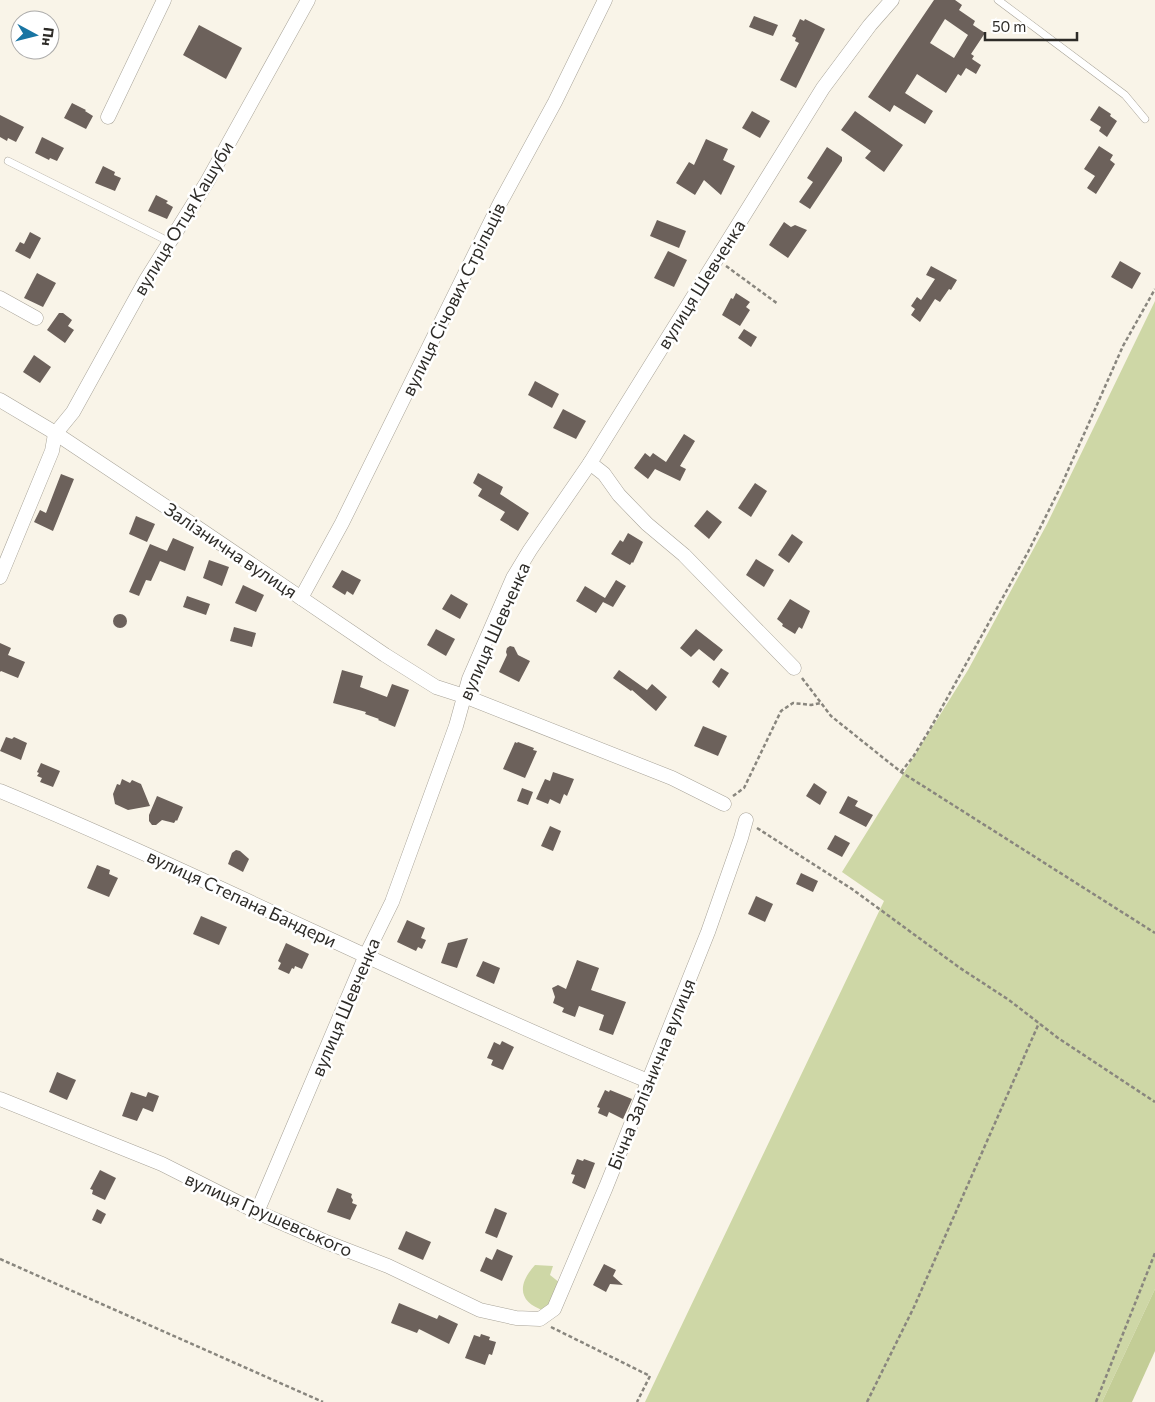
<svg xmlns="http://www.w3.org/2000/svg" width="1155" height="1402" viewBox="0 0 1155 1402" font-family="Commissioner,sans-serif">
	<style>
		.green { fill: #ced7a6 }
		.forest { fill: #c3cd96 }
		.building { fill: #6c615b; fill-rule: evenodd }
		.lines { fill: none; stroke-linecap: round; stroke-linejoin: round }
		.lane-casing { stroke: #a8a398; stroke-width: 8 }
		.street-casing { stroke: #a8a398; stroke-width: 15 }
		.path { stroke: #89867e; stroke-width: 2.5; stroke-dasharray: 4 2.5; stroke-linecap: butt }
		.lane { stroke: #fff; stroke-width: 7 }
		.street { stroke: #fff; stroke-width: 14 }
		.labels { text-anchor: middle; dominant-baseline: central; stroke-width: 5; stroke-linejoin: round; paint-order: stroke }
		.street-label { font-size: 18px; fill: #2d2b27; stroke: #fff }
	</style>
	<rect width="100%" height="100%" fill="#f9f4e8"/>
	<g class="green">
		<polygon points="1155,301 1155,1289 1102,1402 645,1402 884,901 842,872 968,670 1047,524"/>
		<path d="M535 1265 553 1266 550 1275 560 1283 545 1311C518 1302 517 1285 535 1265Z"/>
	</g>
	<polygon class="forest" points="1155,1289 1155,1351 1132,1402 1102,1402"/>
	<g class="building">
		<path d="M934 0H955L962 5 959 10 975 21 973 25 985 33 971 54 974 56 972 59 981 65 976 74 966 68 961 76 958 74 946 93 917 74 905 93 933 111 925 124 894 105 890 112 868 97ZM945 19 968 35 954 58 930 43Z"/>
		<polygon points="754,16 778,25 773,36 749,27"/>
		<polygon points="800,19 804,21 805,19 825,29 796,88 780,80 799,43 795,41 796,38 792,36"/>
		<polygon points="199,25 242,48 226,79 183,55"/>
		<polygon points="72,103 86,110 85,111 93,116 86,129 64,118"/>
		<polygon points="1099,106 1111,114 1110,116 1117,121 1107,137 1099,131 1101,127 1090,120"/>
		<polygon points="752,111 770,121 760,138 742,128"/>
		<polygon points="855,111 903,145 884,172 865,158 871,151 841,130"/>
		<polygon points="0,115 24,127 16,142 8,138 7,141 0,137"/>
		<polygon points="42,137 64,148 57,161 50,158 49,160 35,153"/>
		<polygon points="706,139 728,149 723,160 735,166 721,195 704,180 695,195 676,183 689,162 694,165"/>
		<polygon points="1099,146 1113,155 1110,160 1115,164 1096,194 1087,188 1095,176 1084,169"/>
		<polygon points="827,147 842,157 842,161 810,209 799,202 813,182 807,178"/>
		<polygon points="103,166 115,172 114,175 121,178 115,191 95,183"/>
		<polygon points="156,195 168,201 166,203 173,207 167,219 148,211"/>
		<polygon points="657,220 686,231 679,248 650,236"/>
		<polygon points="784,222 791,227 795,225 807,230 788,258 769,245"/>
		<polygon points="30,232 41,238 30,259 15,251 20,242 24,244"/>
		<polygon points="668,251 687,260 674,287 654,278"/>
		<polygon points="1120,261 1141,273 1132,289 1111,277"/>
		<polygon points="931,266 957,280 951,290 949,289 940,302 935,299 920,322 911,315 915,309 911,306 917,297 921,300 935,279 926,275"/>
		<polygon points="37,273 56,283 43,307 24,298"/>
		<polygon points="736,293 750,302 746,307 750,310 740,326 722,315 731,298 733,299"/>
		<polygon points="59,313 63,313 72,320 68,326 74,330 65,343 47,330"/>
		<polygon points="744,329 757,337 751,347 738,338"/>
		<polygon points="34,355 51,367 40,383 23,372"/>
		<polygon points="535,381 559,394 552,408 528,395"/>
		<polygon points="563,409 586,421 576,439 553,428"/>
		<polygon points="684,434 695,441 680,466 686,469 680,481 655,469 648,479 634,468 645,453 650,457 653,453 666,462"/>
		<polygon points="478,473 503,487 500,494 529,513 518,531 500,520 505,512 478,496 482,489 473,483"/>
		<polygon points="61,474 74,479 53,531 34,522 40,510 46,513"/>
		<polygon points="755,483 767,491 751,517 738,508"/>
		<polygon points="707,510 722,522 709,539 694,526"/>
		<polygon points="136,516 155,524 147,542 129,534"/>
		<polygon points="628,533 643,542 633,563 632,562 630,565 611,554 620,540 623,542"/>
		<polygon points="792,534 803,542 789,563 778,555"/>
		<polygon points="173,538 194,547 185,571 160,561 151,581 146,580 139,596 129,592 150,544 167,551"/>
		<polygon points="756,559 774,570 764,587 746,575"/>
		<polygon points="209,560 229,567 222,586 203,578"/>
		<polygon points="342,570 361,580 353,595 347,591 345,595 332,587"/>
		<polygon points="616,580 626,586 613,607 603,602 596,613 576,601 585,586 605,598"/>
		<polygon points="243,585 264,595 256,612 235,603"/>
		<polygon points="451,594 468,604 460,619 442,609"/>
		<polygon points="187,596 210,604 206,615 183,607"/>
		<polygon points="790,599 810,611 802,629 799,627 795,634 782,626 783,624 777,619"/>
		<circle cx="120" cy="621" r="7"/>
		<polygon points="234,627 256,633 252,647 230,641"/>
		<polygon points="436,629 455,639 446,656 427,645"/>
		<polygon points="696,629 723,650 714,661 699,649 691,657 680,648"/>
		<polygon points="0,643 11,648 8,655 25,662 18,678 1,671 0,672"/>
		<polygon points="510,646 514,647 518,655 530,661 519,682 499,672 507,655 506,652 507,648"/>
		<polygon points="721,668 729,673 719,688 712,682"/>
		<polygon points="342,670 363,676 360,687 387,697 392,684 409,690 395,727 378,720 379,719 365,714 366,712 333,703"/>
		<polygon points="619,670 647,690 652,684 667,697 656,711 632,690 631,691 613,678"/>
		<polygon points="703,726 727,736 718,756 694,746"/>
		<polygon points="6,737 12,739 14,737 27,743 21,760 0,751"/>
		<polygon points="515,742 517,743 518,742 534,748 533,750 537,751 525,778 503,769"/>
		<polygon points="41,763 60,771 53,787 40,782 42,778 37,776 39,773 37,772"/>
		<polygon points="553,772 574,779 567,796 564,794 560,804 550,799 548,804 536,799 545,779 550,781"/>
		<polygon points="122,779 130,783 132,780 141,784 150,806 128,810 115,804 113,794 117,784 120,785"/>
		<polygon points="814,783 827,792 820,805 806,796"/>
		<polygon points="522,788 533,792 528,805 517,801"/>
		<polygon points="157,796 183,807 177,821 176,820 174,823 162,820 156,825 152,825 149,821 149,815"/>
		<polygon points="848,796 858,801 855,806 873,815 866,827 839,813"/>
		<polygon points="550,826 561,831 553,851 541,846"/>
		<polygon points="835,835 850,843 842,857 827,849"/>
		<polygon points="236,850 240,851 249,859 243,872 228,864 232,853"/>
		<polygon points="97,865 110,870 109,874 118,878 109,897 87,888"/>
		<polygon points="801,873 818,881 813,892 796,884"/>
		<polygon points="756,896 773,904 765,922 748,914"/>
		<polygon points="201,916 227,927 219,945 193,934"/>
		<polygon points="407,920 425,928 421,938 426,940 422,949 418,947 416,951 397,942"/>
		<polygon points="468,938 457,968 441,963 448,943"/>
		<polygon points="286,943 309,954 302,969 295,966 294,969 292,968 289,974 278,969 281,963 278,961"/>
		<polygon points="577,960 599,968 591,990 626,1002 613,1035 599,1030 604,1015 579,1006 575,1017 562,1012 564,1008 553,1003 555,997 552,988 558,985 566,989"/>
		<polygon points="483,961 500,968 494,984 476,976"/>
		<polygon points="502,1041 514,1047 503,1070 491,1065 493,1060 487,1058 494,1042 500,1045"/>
		<polygon points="57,1072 76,1080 67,1100 49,1092"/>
		<polygon points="605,1090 609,1092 610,1090 632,1099 623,1119 609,1112 607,1117 598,1113 600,1108 597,1107"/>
		<polygon points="131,1092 146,1097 148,1092 159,1096 153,1112 143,1108 137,1121 122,1116"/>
		<polygon points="577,1159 583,1161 584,1159 595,1163 585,1189 572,1183 575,1175 571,1174"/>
		<polygon points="100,1170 116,1178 105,1200 92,1194 93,1190 90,1189"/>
		<polygon points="337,1188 352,1194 351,1197 353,1200 352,1203 357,1205 350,1220 327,1212"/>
		<polygon points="495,1208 507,1213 497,1238 485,1233"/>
		<polygon points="97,1209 106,1214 101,1224 92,1220"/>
		<polygon points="406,1231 431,1242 423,1260 398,1249"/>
		<polygon points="497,1249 513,1256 502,1281 480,1271 486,1257 492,1260"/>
		<polygon points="604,1264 616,1270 613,1276 623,1285 610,1284 606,1292 593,1285"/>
		<polygon points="399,1303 437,1319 439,1315 458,1324 449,1344 419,1329 417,1333 391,1323"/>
		<polygon points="481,1334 490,1337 489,1340 496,1342 492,1355 489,1354 485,1365 465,1358 474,1335 480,1337"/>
	</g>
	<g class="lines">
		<defs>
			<g id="lane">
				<polyline points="998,0 1113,86 1125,95 1145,119"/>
				<polyline points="8,161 170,242"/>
			</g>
			<g id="street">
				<polyline points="108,117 164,0"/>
				<polyline points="0,298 36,318"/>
				<polyline points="0,400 52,431 198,528 385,655 436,687 464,696 672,778 724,804"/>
				<polyline points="590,463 604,474 619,495 647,524 684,555 794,668"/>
				<polyline points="0,577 52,451 55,434 73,412 146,280 207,182 308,0"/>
				<polyline points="301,598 342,523 500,203 555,102 605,0"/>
				<path d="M0 791C219 882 429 991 648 1081"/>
				<polyline points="0,1099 162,1164 257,1212 326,1242 388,1266 480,1310 516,1318 540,1319 554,1309 606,1187 708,932 741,838 746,820"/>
				<polyline points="257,1212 366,955 392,902 456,726 469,679 513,578 530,550 590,463 823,88 870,25 892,0"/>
			</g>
		</defs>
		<use href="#lane" class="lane-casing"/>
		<use href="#street" class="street-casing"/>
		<g class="path">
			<polyline points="726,266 778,304"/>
			<polyline points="802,678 831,716 901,772 1155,933"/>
			<polyline points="901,772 913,757 930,729 1028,552 1061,486 1123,346 1155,289"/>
			<polyline points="733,796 744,788 781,711 793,703 811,705 821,703"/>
			<polyline points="757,828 852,889 960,968 1009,1000 1058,1038 1155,1102"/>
			<polyline points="0,1259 323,1402"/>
			<polyline points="551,1327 650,1376 637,1402"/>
			<polyline points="867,1402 914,1307 1039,1023"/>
			<polyline points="1096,1402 1155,1253"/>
		</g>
		<use href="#lane" class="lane"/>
		<use href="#street" class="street"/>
	</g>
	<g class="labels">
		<g class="street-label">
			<text transform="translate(183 218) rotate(-59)">вулиця Отця Кашуби</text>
			<text transform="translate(701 284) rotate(-58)">вулиця Шевченка</text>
			<text transform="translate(453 299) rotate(-64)">вулиця Січових Стрільців</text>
			<text transform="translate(231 550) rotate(34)">Залізнична вулиця</text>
			<text transform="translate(494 631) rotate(-66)">вулиця Шевченка</text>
			<text transform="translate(242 898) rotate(25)">вулиця Степана Бандери</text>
			<text transform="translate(345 1007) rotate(-67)">вулиця Шевченка</text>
			<text transform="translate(651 1074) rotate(-68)">Бічна Залізнична вулиця</text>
			<text transform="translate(269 1214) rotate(24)">вулиця Грушевського</text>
		</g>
	</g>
	<g transform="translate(35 35) rotate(97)"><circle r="24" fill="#ffffff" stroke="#abaaa9"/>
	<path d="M0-4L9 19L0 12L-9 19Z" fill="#1975a3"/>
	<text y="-8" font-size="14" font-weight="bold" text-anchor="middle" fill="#2d2b27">Пн</text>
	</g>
	<path d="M985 32v8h92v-8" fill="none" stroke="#2d2b27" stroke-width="2.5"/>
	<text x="992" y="32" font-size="15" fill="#2d2b27" stroke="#ffffff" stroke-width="4" paint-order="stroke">50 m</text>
</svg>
